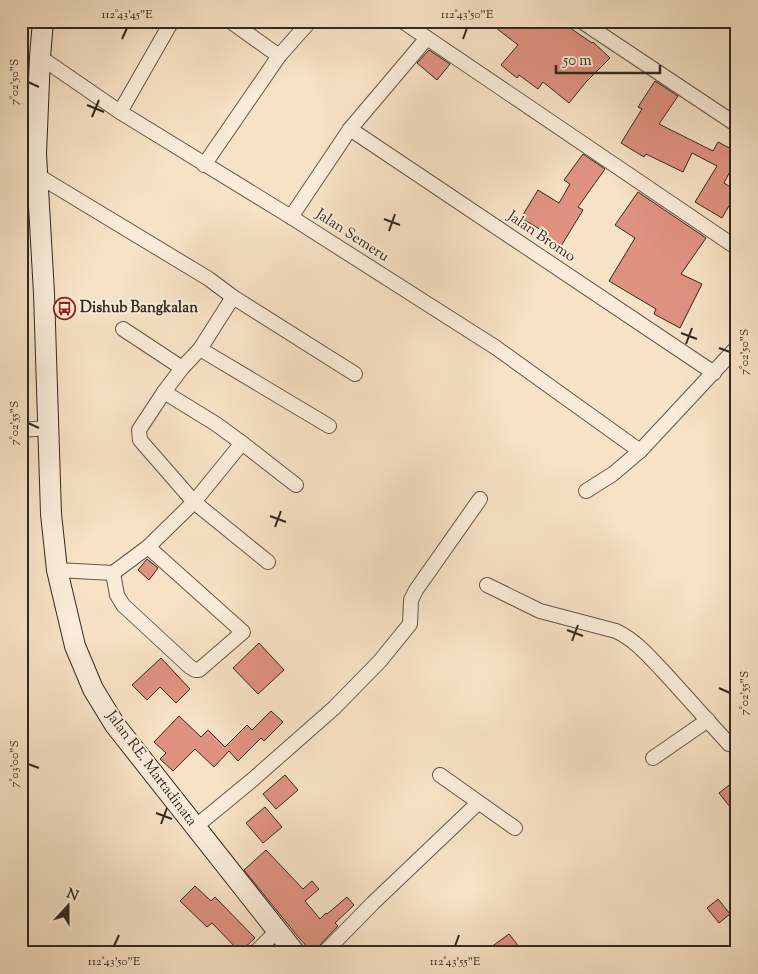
<svg xmlns="http://www.w3.org/2000/svg" width="758" height="974" viewBox="0 0 758 974" font-family="'Sorts Mill Goudy',serif">
	<style>
		.building { fill: #e09281; stroke: #322920 }
		.lines { fill: none; stroke-linecap: round; stroke-linejoin: round }
		.street-casing { stroke: #635749; stroke-width: 16 }
		.secondary-casing { stroke: #322920; stroke-width: 22 }
		.street { stroke: #faecd9; stroke-width: 14 }
		.secondary { stroke: #faecd9; stroke-width: 20 }
		.ticks { fill: none; stroke: #322920; stroke-width: 2 }
		.labels { text-anchor: middle; dominant-baseline: central; stroke-width: 4; stroke-linejoin: round; paint-order: stroke }
		.street-label { font-size: 15px; fill: #322920; stroke: #faecd9 }
		.poi-label { font-size: 15px; font-weight: bold; fill: #322920; stroke: #faecd9; text-anchor: start }
		.neatline { fill: none; stroke: #322920; stroke-width: 2 }
		.ticks-label { font-size: 12px; text-anchor: middle; fill: #322920 }
	</style>
	<rect width="100%" height="100%" fill="#f7e2c5"/>
	<filter id="stains"><feTurbulence type="fractalNoise" baseFrequency=".004" numOctaves="4"/><feColorMatrix values="0 0 0 0 .2 0 0 0 0 .09 0 0 0 0 .02 0 0 0 .5 -.17"/></filter>
	<radialGradient id="worn" r=".72"><stop offset=".6" stop-color="#630" stop-opacity="0"/><stop offset="1" stop-color="#630" stop-opacity=".3"/></radialGradient>
	<g class="building">
		<polygon points="487,21 560,21 592,43 593,42 610,58 586,82 569,103 543,82 538,89 519,75 517,78 501,65 518,45"/>
		<polygon points="429,50 450,64 437,80 417,63"/>
		<polygon points="655,81 678,96 659,124 713,151 718,142 737,152 737,158 724,183 737,191 737,192 722,218 695,202 717,166 692,153 683,172 646,154 644,157 621,143 642,109 638,107"/>
		<polygon points="583,154 605,169 578,207 583,210 558,251 538,240 543,231 521,218 538,190 559,203 570,184 564,180"/>
		<polygon points="638,192 706,238 681,274 702,284 680,328 654,314 656,309 609,281 635,238 615,225"/>
		<polygon points="147,559 158,568 149,580 138,570"/>
		<polygon points="259,643 284,670 258,694 233,668"/>
		<polygon points="161,658 190,689 176,703 160,687 147,700 132,685"/>
		<polygon points="271,711 283,722 264,741 261,738 238,761 229,751 214,767 195,749 173,771 160,759 166,753 154,742 179,716 201,737 208,730 225,747 247,725 252,730"/>
		<polygon points="285,775 298,790 276,809 263,794"/>
		<polygon points="737,779 737,801 730,807 719,793"/>
		<polygon points="265,807 282,827 263,843 246,823"/>
		<polygon points="266,850 303,889 312,881 319,889 305,901 320,919 326,913 327,914 347,897 354,905 335,923 338,926 318,947 315,953 313,953 299,938 244,870"/>
		<polygon points="195,886 211,901 215,897 255,938 240,952 212,923 207,927 180,901"/>
		<polygon points="718,899 730,914 719,923 707,908"/>
		<polygon points="509,934 524,953 483,953"/>
	</g>
	<g class="lines">
		<defs>
			<g id="street">
				<polyline points="230,21 279,56"/>
				<polyline points="402,21 737,248"/>
				<polyline points="581,21 737,125"/>
				<polyline points="40,57 120,112 291,217 495,347 640,451"/>
				<polyline points="120,112 172,21"/>
				<polyline points="350,129 714,373"/>
				<polyline points="204,165 279,56 310,21"/>
				<polyline points="37,175 209,279 233,297 200,349 182,368 164,392 216,424 242,443 194,502 148,547 113,573 57,570"/>
				<polyline points="291,217 350,129 427,38"/>
				<polyline points="233,297 355,374"/>
				<polyline points="123,329 182,368"/>
				<polyline points="200,349 329,426"/>
				<polyline points="164,392 139,430 140,440 194,502 268,562"/>
				<polyline points="21,430 48,428"/>
				<polyline points="242,443 296,485"/>
				<polyline points="586,491 613,474 640,451 737,347"/>
				<polyline points="113,573 117,595 123,605 190,667 195,670 199,670 243,632 148,547"/>
				<path d="M487 585 540 611 616 631C635 640 648 655 662 670 685 695 707 720 729 744L737 746"/>
				<polyline points="653,758 708,720"/>
				<polyline points="440,775 515,828"/>
				<polyline points="195,827 251,781 334,708 380,661 410,624 411,600 416,590 480,499"/>
				<polyline points="255,953 278,930"/>
				<polyline points="324,953 373,903 478,803"/>
			</g>
			<polyline id="secondary" points="43,21 40,57 36,154 44,293 51,514 57,570 75,646 93,689 115,725 295,953"/>
		</defs>
		<use href="#street" class="street-casing"/>
		<use href="#secondary" class="secondary-casing"/>
		<use href="#street" class="street"/>
		<use href="#secondary" class="secondary"/>
	</g>
	<path class="ticks" d="M122 39 127 28M463 39 467 28M28 82 39 87M87 105 104 112M92 117 99 100M384 219 400 225M389 231 395 214M681 333 697 339M686 344 692 328M719 348 730 352M28 423 39 428M270 516 286 522M275 527 281 511M567 630 583 636M572 641 578 625M719 688 730 693M28 764 39 768M156 813 172 819M161 824 167 808M114 946 119 935M455 946 459 935"/>
	<defs>
		<symbol id="bus-ring" viewBox="-11 -11 22 22"><circle r="9.5" fill="#faecd9" stroke="#8f2418" stroke-width="1.5"/><path d="M-5-6H5V4H4V6H2V4H-2V6H-4V4H-5ZM-3.5-4V0h7V-4ZM-3.5 1.2v1.5H-2V1.2ZM2 1.2v1.5H3.5V1.2Z" fill="#8f2418"/></symbol>
	</defs>
	<g fill-rule="evenodd">
		<use href="#bus-ring" x="52" y="296" width="25" height="25"/>
	</g>
	<g class="labels">
		<g class="street-label">
			<text transform="translate(352 236) rotate(33)">Jalan Semeru</text>
			<text transform="translate(541 237) rotate(34)">Jalan Bromo</text>
			<text transform="translate(151 769) rotate(53)">Jalan RE. Martadinata</text>
		</g>
		<g class="poi-label">
			<text x="80" y="308">Dishub Bangkalan</text>
		</g>
	</g>
	<rect width="758" height="974" fill="none" stroke="#f7e2c5" stroke-width="55"/>
	<g transform="translate(68 906) rotate(21)" stroke="#faecd9" stroke-width="4" paint-order="stroke">
	<path d="M0-4L9 19L0 12L-9 19Z" fill="#322920"/>
	<text y="-8" font-size="14" font-weight="bold" text-anchor="middle" fill="#322920">N</text>
	</g>
	<path d="M556 65v8h104v-8" fill="none" stroke="#322920" stroke-width="2.5"/>
	<text x="563" y="65" font-size="15" fill="#322920" stroke="#faecd9" stroke-width="4" paint-order="stroke">50 m</text>
	<rect x="28" y="28" width="702" height="918" class="neatline"/>
	<g class="ticks-label">
		<text x="127" y="18">112°43'45"E</text>
		<text x="467" y="18">112°43'50"E</text>
		<text transform="translate(14 82) rotate(-90)" y="4">7°02'50"S</text>
		<text transform="translate(744 352) rotate(-90)" y="4">7°02'50"S</text>
		<text transform="translate(14 423) rotate(-90)" y="4">7°02'55"S</text>
		<text transform="translate(744 693) rotate(-90)" y="4">7°02'55"S</text>
		<text transform="translate(14 764) rotate(-90)" y="4">7°03'00"S</text>
		<text x="114" y="965">112°43'50"E</text>
		<text x="455" y="965">112°43'55"E</text>
	</g>
	<rect width="100%" height="100%" filter="url(#stains)"/>
	<rect width="100%" height="100%" fill="url(#worn)"/>
</svg>
